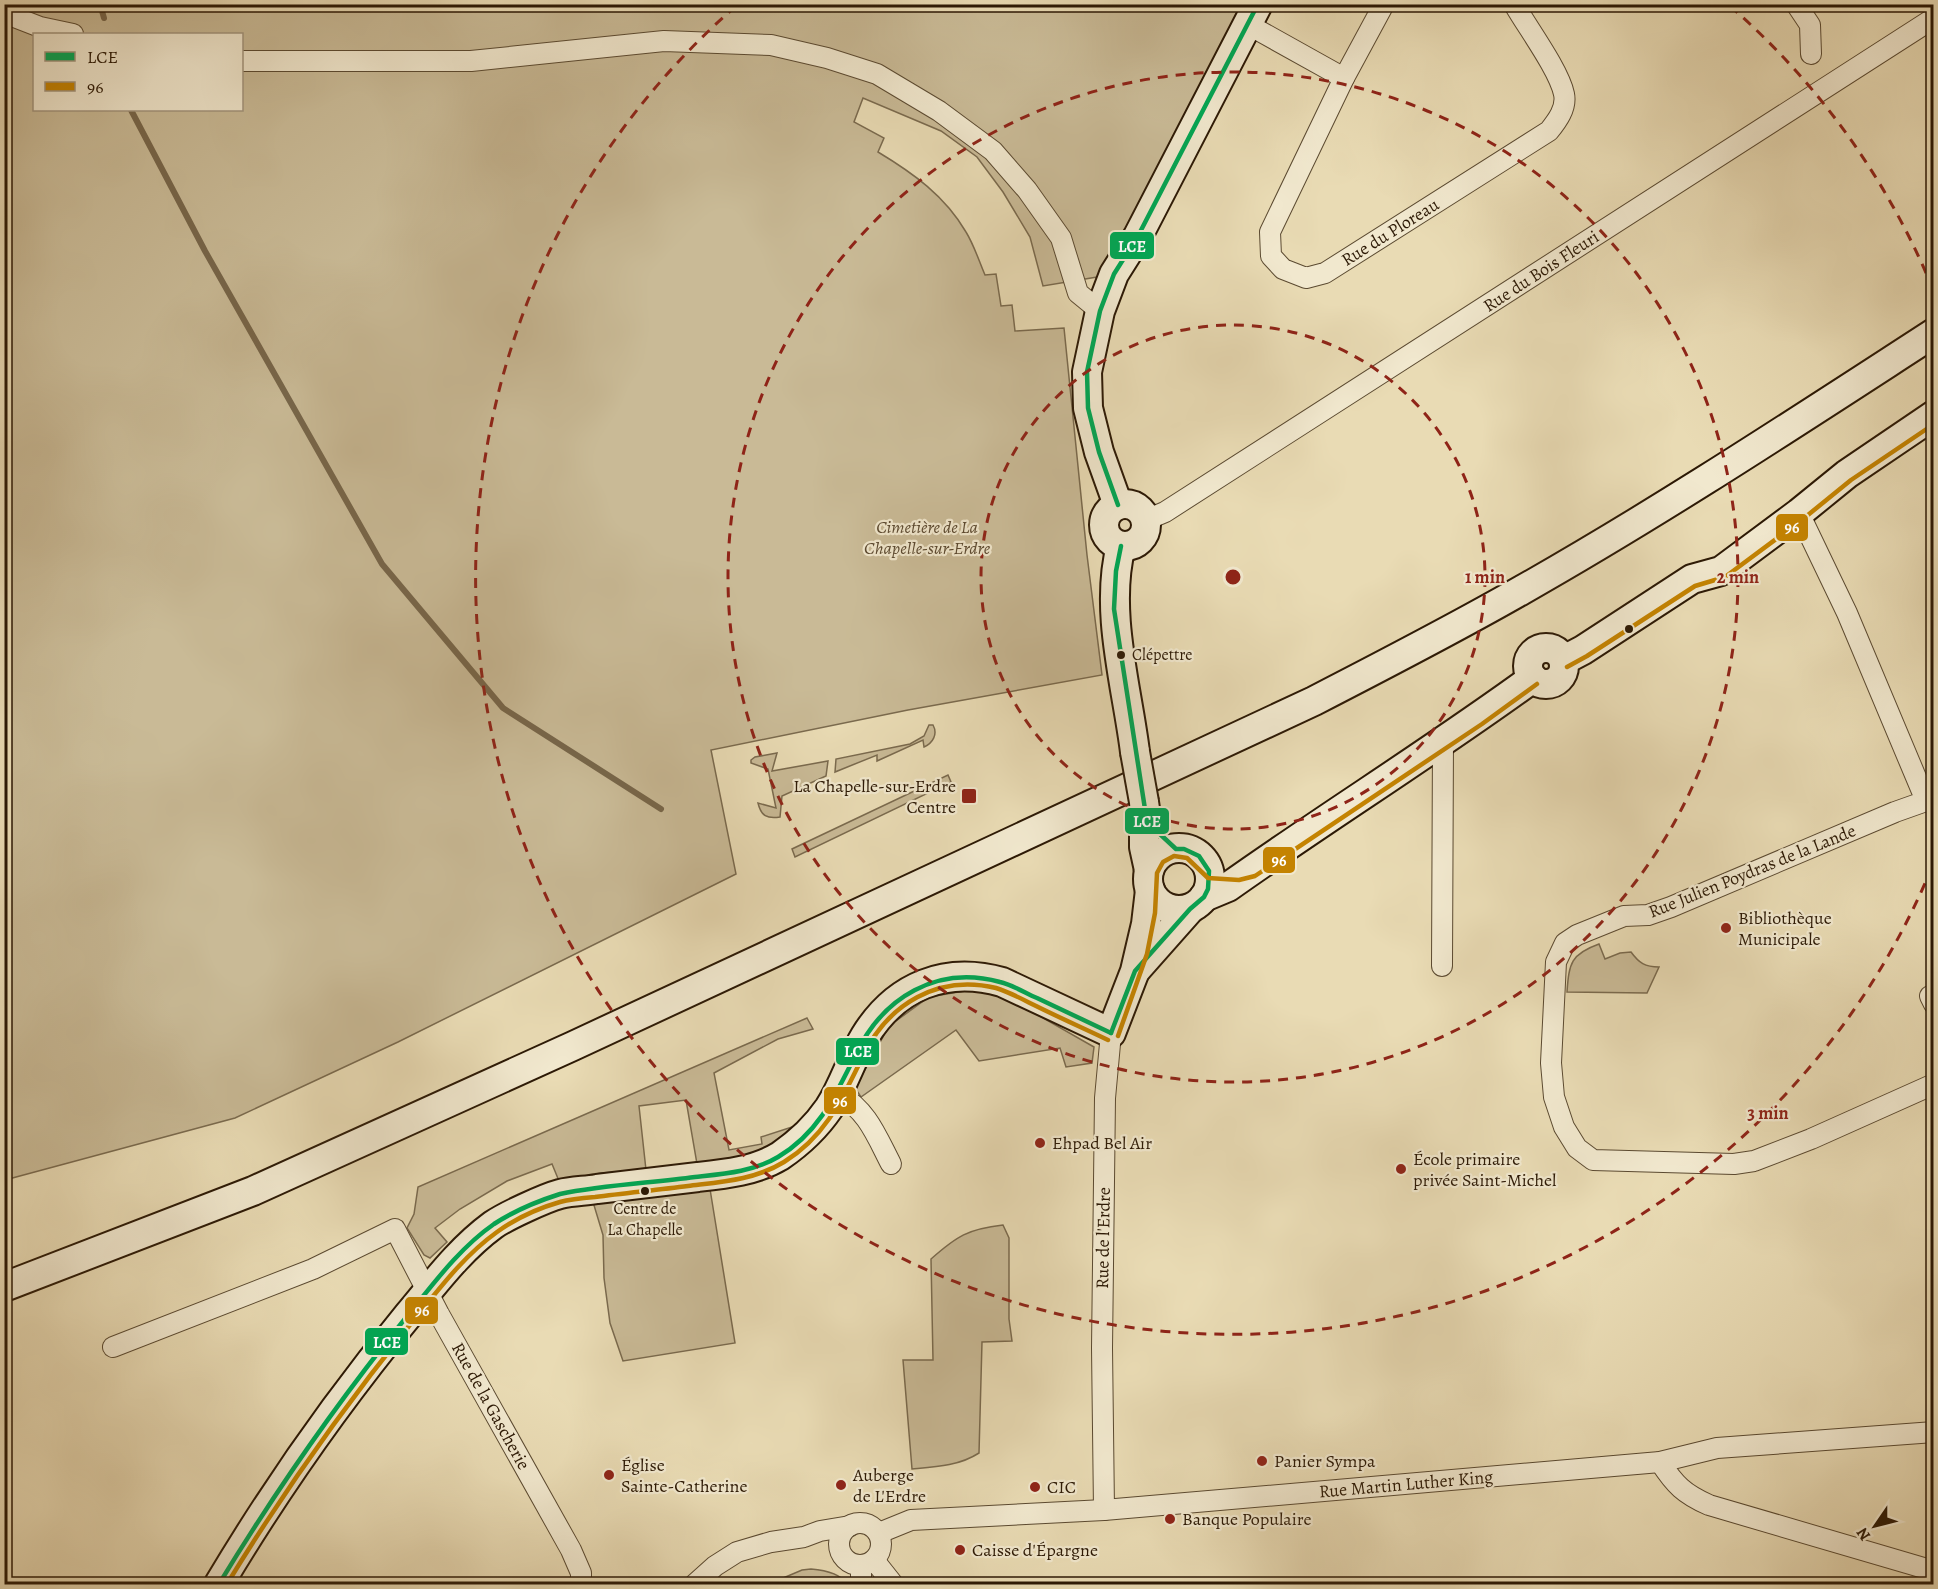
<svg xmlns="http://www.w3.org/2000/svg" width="1938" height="1589" viewBox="0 0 1938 1589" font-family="Alegreya,serif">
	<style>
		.green { fill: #c9ba96; stroke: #7a6a4e; stroke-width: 1.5; fill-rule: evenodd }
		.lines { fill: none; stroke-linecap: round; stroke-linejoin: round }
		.stream { stroke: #77664a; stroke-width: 6 }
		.street-casing { stroke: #5b4a31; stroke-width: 22 }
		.secondary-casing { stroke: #2c1905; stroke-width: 32 }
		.street { stroke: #f1e8ce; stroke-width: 20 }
		.secondary { stroke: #f1e8ce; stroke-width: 28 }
		.secondary-bridge-casing { stroke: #2c1905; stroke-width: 32; stroke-linecap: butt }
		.secondary-bridge { stroke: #f1e8ce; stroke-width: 28 }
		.bus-1-casing { stroke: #f1e8ce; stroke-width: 9 }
		.bus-2-casing { stroke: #f1e8ce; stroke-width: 9 }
		.bus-1 { stroke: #00a754; stroke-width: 4.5 }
		.bus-2 { stroke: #c48301; stroke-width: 4.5 }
		.ring { fill: none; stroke: #8f2418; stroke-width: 3; stroke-dasharray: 10 8 }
		.bus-dot { fill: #2c1905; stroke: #f1e8ce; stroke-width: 2 }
		.poi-dot { fill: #8f2418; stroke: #f1e8ce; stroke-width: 2 }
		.labels { text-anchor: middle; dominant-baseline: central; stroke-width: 4.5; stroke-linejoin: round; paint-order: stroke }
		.bus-label { font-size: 16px; fill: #2c1905; stroke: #f1e8ce; text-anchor: start }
		.street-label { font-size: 18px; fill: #2c1905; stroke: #f1e8ce }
		.park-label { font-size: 18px; font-style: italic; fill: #5b4930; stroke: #f1e8ce }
		.poi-label { font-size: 18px; fill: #2c1905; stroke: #f1e8ce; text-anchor: start }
		.centre { fill: #8f2418; stroke: #f1e8ce; stroke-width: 3 }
		.ring-label { font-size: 18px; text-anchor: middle; font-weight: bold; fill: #8f2418; stroke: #f1e8ce; stroke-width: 4.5; stroke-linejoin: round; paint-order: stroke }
		.line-badge { stroke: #f1e8ce; stroke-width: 2 }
		.badge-label { font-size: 16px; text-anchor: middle; font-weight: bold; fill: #fff }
	</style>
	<rect width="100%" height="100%" fill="#e9dbb4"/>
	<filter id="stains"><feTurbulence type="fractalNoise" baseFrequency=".00333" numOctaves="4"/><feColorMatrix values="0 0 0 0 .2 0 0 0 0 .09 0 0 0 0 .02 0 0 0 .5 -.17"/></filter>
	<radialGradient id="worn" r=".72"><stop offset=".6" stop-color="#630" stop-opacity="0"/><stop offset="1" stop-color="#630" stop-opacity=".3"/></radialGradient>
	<g class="green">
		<path d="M5 5H1244L1118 246 1097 277 1043 286 1030 237 1003 192 977 157 941 131 863 98 854 122 884 138 878 152C913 173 945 196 966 232 974 245 979 261 985 275L996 274 1001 306 1012 305 1015 331 1064 328 1087 555 1102 675 908 710 711 750 736 874 398 1042 235 1118 5 1180ZM34 34H242V110H34Z"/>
		<path d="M929 725H933C938 734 933 743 924 747L923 740 877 761V755L835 772 836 759 910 744 924 736Z"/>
		<path d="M777 753 772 771 828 761 826 776 782 796 780 817C767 819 761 816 758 803L776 808 768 769 751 763V760L755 757Z"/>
		<polygon points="948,775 951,782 795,857 792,849"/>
		<path d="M1599 944 1605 959 1620 953 1631 952C1639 963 1645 967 1659 967L1647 993 1567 992C1569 963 1571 954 1599 944Z"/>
		<polygon points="976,989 1008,998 1094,1047 1092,1063 1066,1067 1060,1048 979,1061 956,1030 861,1097 855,1088 889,1026 929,997"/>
		<polygon points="807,1018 813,1029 778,1039 714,1073 729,1150 762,1144 761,1137 792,1127 771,1145 749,1155 697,1164 686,1100 639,1106 646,1170 601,1173 559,1181 552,1164 507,1181 460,1209 435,1228 447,1242 430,1258 424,1255 407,1228 414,1214 418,1187"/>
		<polygon points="710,1189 735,1343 623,1361 610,1323 604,1278 603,1235 593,1202"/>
		<path d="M1003 1225 1009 1238V1319L1012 1341 982 1342 979 1453C959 1466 935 1467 912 1469L903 1360H933L931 1259C957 1236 968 1229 1003 1225Z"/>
		<path d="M811 1569C823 1570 840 1573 847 1584H769L802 1570Z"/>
	</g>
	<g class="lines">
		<g class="stream">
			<polyline points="100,4 104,18"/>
			<polyline points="131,110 205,251 382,564 503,708 661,809"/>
		</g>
		<defs>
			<g id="street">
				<path d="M1384 4 1344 78 1270 232 1271 256 1283 269 1306 278 1325 273 1549 131C1557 121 1567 108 1564 94 1559 70 1527 27 1514 4"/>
				<polyline points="1796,4 1810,25 1811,54"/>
				<polyline points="4,13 40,27 73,34"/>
				<polyline points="1247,24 1344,78"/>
				<polyline points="242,61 471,61 664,41 771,45 827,58 877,74 939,111 993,151 1027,190 1061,238 1078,293 1100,311"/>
				<polyline points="1799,513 1847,613 1926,801 1895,812 1671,907 1648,915 1624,916 1577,935 1565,943 1556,962 1551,1063 1554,1097 1564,1127 1577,1148 1593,1160 1734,1164 1754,1161 1811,1139 1934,1084"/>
				<polyline points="1146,520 1165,512 1934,18"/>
				<polyline points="1442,966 1443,741"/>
				<polyline points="1930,996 1934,1004"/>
				<path d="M838 1093C868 1112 875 1133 891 1164"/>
				<polyline points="113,1347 313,1269 395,1229 439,1314 571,1550 581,1573 581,1584"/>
				<path d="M1660 1462C1675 1485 1684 1494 1709 1505L1934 1571"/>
				<polyline points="1104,1510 1102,1348 1105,1098 1111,1033"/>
				<circle cx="860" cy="1544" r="21"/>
				<polyline points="879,1533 911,1520 1104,1510 1660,1462 1717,1448 1934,1432"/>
				<polyline points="874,1560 893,1584"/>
				<polyline points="695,1584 715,1566 737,1552 771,1542 804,1537 820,1531 850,1526"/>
				<polyline points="861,1584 861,1565"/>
			</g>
			<g id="secondary">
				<circle cx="1125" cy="525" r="21"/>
				<polyline points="1118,505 1099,452 1088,408 1087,372 1100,311 1114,274 1138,236 1258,4"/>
				<path d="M1121 546C1104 611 1127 687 1135 752"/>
				<circle cx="1546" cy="666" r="18"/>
				<polyline points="1564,660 1583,650 1692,579 1721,571 1799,513 1847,474 1934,415"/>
				<polyline points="1144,802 1147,822 1144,833 1144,847 1149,870"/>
				<circle cx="1179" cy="879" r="31"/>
				<path d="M1204 897 1228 887C1328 816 1433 751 1533 678"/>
				<polyline points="1136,970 1190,909"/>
				<path d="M4 1287 253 1191 573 1046 1314 701C1384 665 1454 629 1522 590 1663 510 1798 421 1934 333"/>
				<path d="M219 1584C275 1490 339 1399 409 1314 435 1283 459 1250 493 1225 506 1216 545 1198 560 1194 572 1191 585 1191 597 1189 631 1185 665 1181 698 1177 726 1174 755 1171 780 1156 799 1143 816 1127 829 1108 844 1085 851 1059 865 1036 896 986 945 966 1002 982L1111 1033 1135 971 1146 924 1150 890"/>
			</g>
		</defs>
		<use href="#street" class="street-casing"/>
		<use href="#secondary" class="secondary-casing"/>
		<use href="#street" class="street"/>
		<use href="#secondary" class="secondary"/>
		<defs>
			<polyline id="secondary-bridge" points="1135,752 1144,802"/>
		</defs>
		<use href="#secondary-bridge" class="secondary-bridge-casing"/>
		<use href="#secondary-bridge" class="secondary-bridge"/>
		<defs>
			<g id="bus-1">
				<polyline points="1118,505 1099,452 1088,408 1087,372 1100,311 1114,274 1138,236 1258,4"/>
				<polyline points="1111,1033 1135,971 1190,909 1204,897 1208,889 1209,871 1199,856 1184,849 1176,849 1147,822 1114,609 1116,571 1121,546"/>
				<path d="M219 1584C275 1492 336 1404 404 1320 431 1287 458 1249 494 1224 514 1211 538 1201 560 1194 603 1185 651 1183 695 1177 723 1174 753 1172 778 1157 819 1133 836 1094 856 1054 883 997 937 965 1000 982 1013 985 1025 993 1037 998 1062 1010 1086 1021 1111 1033"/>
			</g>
			<g id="bus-2">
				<polyline points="1567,667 1587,656 1695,586 1725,577 1803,519 1851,480 1934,424"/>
				<polyline points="1118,1036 1147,954 1155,913 1157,873 1163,862 1174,856 1187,858 1208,878 1239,880 1255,876 1482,724 1537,684"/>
				<path d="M227 1584C282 1494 343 1408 409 1326 436 1293 462 1257 497 1232 515 1219 539 1208 560 1202 571 1199 583 1198 595 1197 626 1193 657 1190 688 1186 720 1182 755 1180 784 1162 826 1136 842 1099 863 1056 888 1004 938 974 996 988 1009 992 1022 999 1034 1005 1058 1017 1083 1028 1108 1040"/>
			</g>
		</defs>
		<use href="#bus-1" class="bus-1-casing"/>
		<use href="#bus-2" class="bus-2-casing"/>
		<use href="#bus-1" class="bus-1"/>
		<use href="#bus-2" class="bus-2"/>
	</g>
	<g class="ring">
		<circle cx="1233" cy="577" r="252"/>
		<circle cx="1233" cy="577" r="505"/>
		<path d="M1932 867A757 757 0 1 1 736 6M1730 6A757 757 0 0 1 1932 287"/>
	</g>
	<g class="bus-dot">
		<circle cx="1629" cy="629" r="5"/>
		<circle cx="1121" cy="655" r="5"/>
		<circle cx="645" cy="1191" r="5"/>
	</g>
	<g class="poi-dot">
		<rect x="961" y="788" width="16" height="16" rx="3"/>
		<circle cx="1726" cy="928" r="6"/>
		<circle cx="1040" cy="1143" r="6"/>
		<circle cx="1401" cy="1169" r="6"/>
		<circle cx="1262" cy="1461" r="6"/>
		<circle cx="609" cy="1475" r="6"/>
		<circle cx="841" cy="1485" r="6"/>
		<circle cx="1035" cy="1487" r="6"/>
		<circle cx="1170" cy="1519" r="6"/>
		<circle cx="960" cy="1550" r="6"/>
	</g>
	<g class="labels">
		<g class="bus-label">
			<text x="1132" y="655">Clépettre</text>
			<text x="645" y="1209" text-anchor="middle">Centre de<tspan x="645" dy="21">La Chapelle</tspan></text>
		</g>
		<g class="street-label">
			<text transform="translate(1390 232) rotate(-32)">Rue du Ploreau</text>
			<text transform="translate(1541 271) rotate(-33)">Rue du Bois Fleuri</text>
			<text transform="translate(1752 871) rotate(-22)">Rue Julien Poydras de la Lande</text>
			<text transform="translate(1103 1238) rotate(-89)">Rue de l'Erdre</text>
			<text transform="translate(491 1406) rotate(61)">Rue de la Gascherie</text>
			<text transform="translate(1406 1484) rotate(-5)">Rue Martin Luther King</text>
		</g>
		<g class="park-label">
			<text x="927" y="527">Cimetière de La<tspan x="927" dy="21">Chapelle-sur-Erdre</tspan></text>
		</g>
		<g class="poi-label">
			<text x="956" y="786" text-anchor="end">La Chapelle-sur-Erdre<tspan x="956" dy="21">Centre</tspan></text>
			<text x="1738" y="918">Bibliothèque<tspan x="1738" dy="21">Municipale</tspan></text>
			<text x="1052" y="1143">Ehpad Bel Air</text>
			<text x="1413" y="1159">École primaire<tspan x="1413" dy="21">privée Saint-Michel</tspan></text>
			<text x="1274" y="1461">Panier Sympa</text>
			<text x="621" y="1465">Église<tspan x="621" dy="21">Sainte-Catherine</tspan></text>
			<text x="853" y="1475">Auberge<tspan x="853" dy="21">de L'Erdre</tspan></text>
			<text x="1047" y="1487">CIC</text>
			<text x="1182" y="1519">Banque Populaire</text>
			<text x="972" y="1550">Caisse d'Épargne</text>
		</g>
	</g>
	<circle cx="1233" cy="577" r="9" class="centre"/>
	<g class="ring-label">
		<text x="1485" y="583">1 min</text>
		<text x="1738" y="583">2 min</text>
		<text x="1768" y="1119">3 min</text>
	</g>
	<g class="line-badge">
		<rect x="1109" y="231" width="46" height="29" rx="6" fill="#00a754"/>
		<rect x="1775" y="513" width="34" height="29" rx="6" fill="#c48301"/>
		<rect x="1124" y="807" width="46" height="28" rx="6" fill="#00a754"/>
		<rect x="1262" y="846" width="34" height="28" rx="6" fill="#c48301"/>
		<rect x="835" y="1037" width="45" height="29" rx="6" fill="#00a754"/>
		<rect x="823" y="1086" width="34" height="29" rx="6" fill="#c48301"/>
		<rect x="404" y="1296" width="35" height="29" rx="6" fill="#c48301"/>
		<rect x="364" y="1327" width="45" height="29" rx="6" fill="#00a754"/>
	</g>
	<g class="badge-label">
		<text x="1132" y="252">LCE</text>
		<text x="1792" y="533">96</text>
		<text x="1147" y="827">LCE</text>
		<text x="1279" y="866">96</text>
		<text x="858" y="1057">LCE</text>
		<text x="840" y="1107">96</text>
		<text x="422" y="1316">96</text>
		<text x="387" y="1348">LCE</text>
	</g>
	<rect width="1938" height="1589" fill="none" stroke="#e9dbb4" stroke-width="24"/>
	<rect x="6" y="6" width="1926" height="1577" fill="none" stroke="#2c1905" stroke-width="3"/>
	<rect x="12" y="12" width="1914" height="1565" fill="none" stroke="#2c1905" stroke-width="1.5"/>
	<rect x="33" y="33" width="210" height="78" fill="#f1e8ce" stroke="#a2957e" stroke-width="1.5"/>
	<rect x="45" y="52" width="30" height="9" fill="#00a754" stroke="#a2957e" stroke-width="1.5"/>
	<text x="87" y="63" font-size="18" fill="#2c1905">LCE</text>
	<rect x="45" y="82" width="30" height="9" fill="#c48301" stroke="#a2957e" stroke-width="1.5"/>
	<text x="87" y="93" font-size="18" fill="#2c1905">96</text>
	<g transform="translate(1875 1526) rotate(235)" stroke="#f1e8ce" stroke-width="4.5" paint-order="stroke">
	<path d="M0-4.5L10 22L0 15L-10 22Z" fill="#2c1905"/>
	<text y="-9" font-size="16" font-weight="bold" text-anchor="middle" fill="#2c1905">N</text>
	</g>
	<rect width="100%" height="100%" filter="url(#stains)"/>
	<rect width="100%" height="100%" fill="url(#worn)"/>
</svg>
